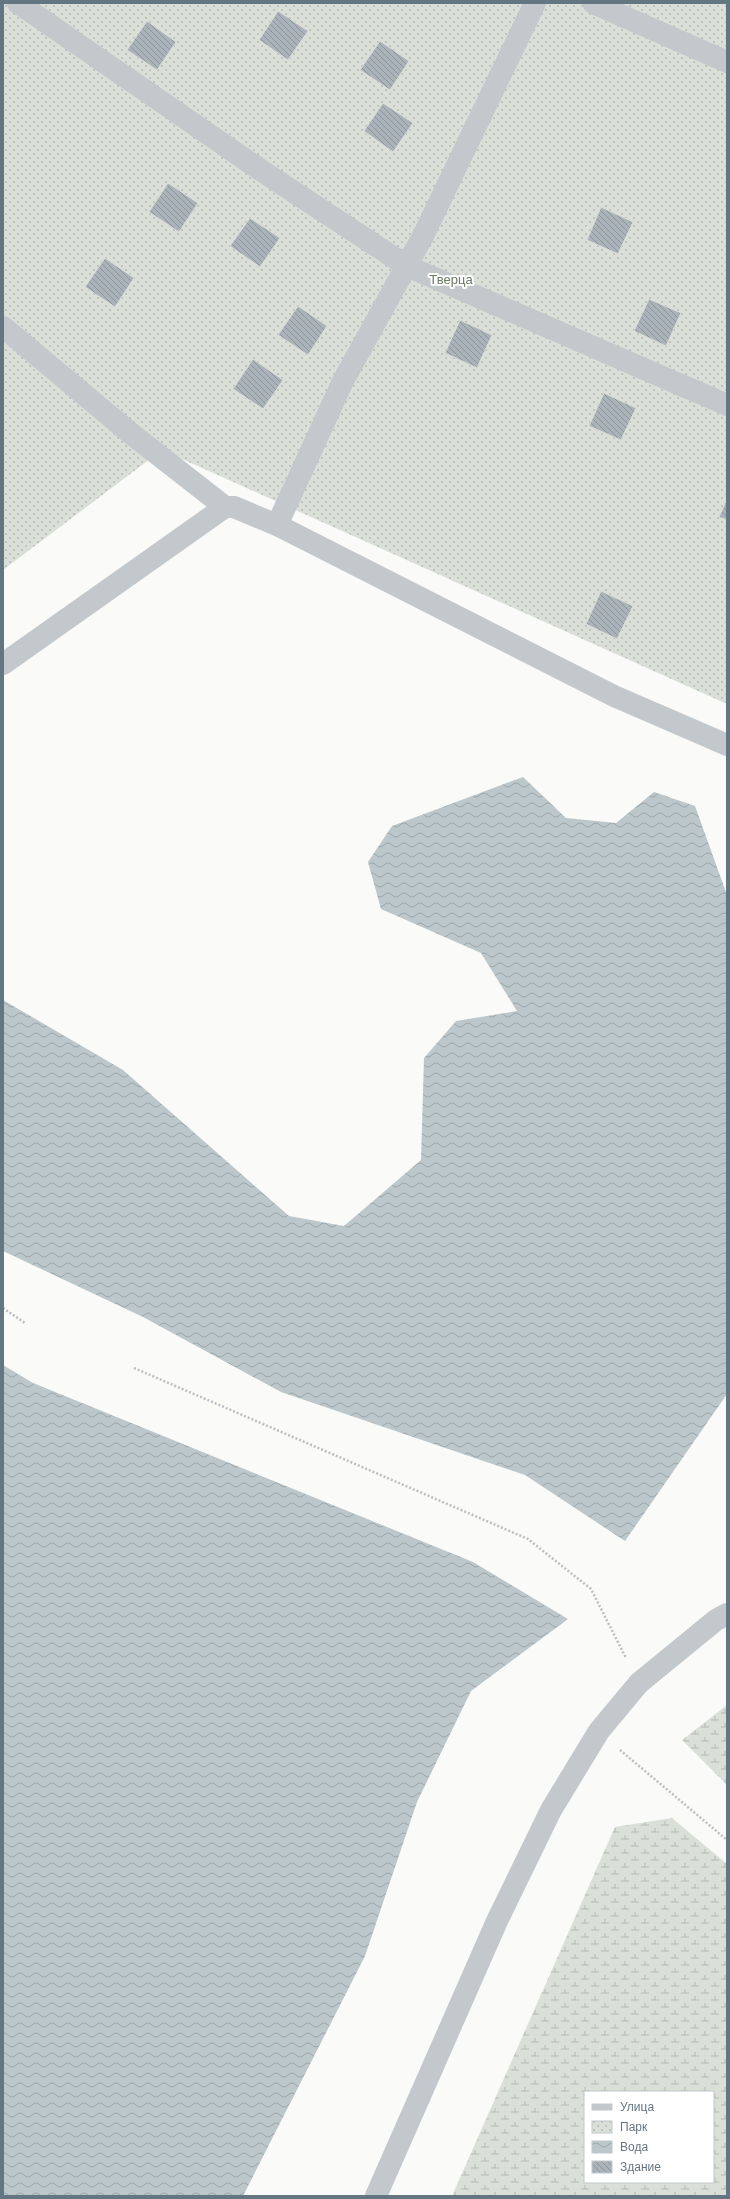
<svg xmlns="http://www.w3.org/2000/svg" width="730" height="2199" viewBox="0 0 730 2199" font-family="'Work Sans',sans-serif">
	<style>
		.wetland { fill: url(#wetland-marsh); fill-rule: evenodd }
		.park { fill: url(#park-dots) }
		.water { fill: url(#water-waves) }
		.building { fill: url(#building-back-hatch); stroke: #dcdcda }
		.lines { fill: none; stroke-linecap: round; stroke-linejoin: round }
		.path { stroke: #bbbfc2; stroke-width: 2.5; stroke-dasharray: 2 2; stroke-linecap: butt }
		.minor { stroke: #c3c8cc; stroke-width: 22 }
		.labels { text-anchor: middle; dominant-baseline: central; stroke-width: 4; stroke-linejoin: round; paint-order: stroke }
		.park-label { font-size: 13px; fill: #687a64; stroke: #fff }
	</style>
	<defs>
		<pattern id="wetland-marsh" width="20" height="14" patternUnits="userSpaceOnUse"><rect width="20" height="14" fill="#dadfd7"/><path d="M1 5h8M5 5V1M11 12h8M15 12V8" fill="none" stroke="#b4b9b4"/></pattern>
		<pattern id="park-dots" width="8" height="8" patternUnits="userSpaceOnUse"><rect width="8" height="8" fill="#dadfd7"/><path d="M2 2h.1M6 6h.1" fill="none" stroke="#b4b9b4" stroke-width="1.8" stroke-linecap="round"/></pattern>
		<pattern id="water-waves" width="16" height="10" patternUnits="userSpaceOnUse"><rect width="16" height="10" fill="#bbc7cb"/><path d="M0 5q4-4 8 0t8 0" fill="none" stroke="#9ca6aa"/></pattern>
		<pattern id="building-back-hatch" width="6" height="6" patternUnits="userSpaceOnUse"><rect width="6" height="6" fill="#aab3b9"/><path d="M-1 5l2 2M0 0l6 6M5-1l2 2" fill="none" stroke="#8e969c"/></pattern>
	</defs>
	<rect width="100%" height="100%" fill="#fafaf8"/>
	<g class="wetland">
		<polygon points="727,1705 727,1785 682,1740"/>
		<path d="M672 1818 727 1864V2196H452L615 1827ZM585 2092H713V2182H585Z"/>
	</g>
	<polygon class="park" points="3,3 727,3 727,704 162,450 3,570"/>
	<g class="water">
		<polygon points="523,777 566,818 616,823 654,792 695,806 727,895 727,1394 625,1541 525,1475 281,1392 143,1317 3,1251 3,1000 123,1070 289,1216 344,1226 421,1160 424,1058 456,1021 517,1011 481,953 381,909 368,862 392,826"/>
		<polygon points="3,1365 33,1383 473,1562 568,1619 471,1691 417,1802 365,1956 243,2196 3,2196"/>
	</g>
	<g class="building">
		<polygon points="278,11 308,31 288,60 259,40"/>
		<polygon points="147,21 176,42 157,70 127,50"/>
		<polygon points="380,41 409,61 390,90 360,70"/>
		<polygon points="383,103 413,123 393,152 364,131"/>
		<polygon points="168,183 198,203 179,232 149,212"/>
		<polygon points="601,207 633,222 618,254 587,240"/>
		<polygon points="250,218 280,238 260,267 230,246"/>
		<polygon points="105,258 134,278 115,307 85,287"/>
		<polygon points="649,299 681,313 666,346 634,331"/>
		<polygon points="298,306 327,326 308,355 278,335"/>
		<polygon points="460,320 492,335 477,368 445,353"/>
		<polygon points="253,359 283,380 263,409 233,389"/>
		<polygon points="604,393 636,408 621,440 589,426"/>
		<polygon points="727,499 727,520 719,517"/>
		<polygon points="601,591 633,606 617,639 586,624"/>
	</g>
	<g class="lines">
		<g class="path">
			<polyline points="3,1308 25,1323"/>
			<polyline points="134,1368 528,1539 591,1589 626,1658"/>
			<polyline points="620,1750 727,1840"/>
		</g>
		<g class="minor">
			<polyline points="18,3 265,173 407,266 727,405"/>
			<polyline points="593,3 727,62"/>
			<polyline points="3,327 129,432 225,507"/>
			<polyline points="277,525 343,381 423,236 535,3"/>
			<polyline points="3,664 225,507 234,507 277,525 614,696 727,745"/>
			<polyline points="376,2196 497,1921 551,1810 599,1731 639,1683 716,1620 727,1614"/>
		</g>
	</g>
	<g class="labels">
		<g class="park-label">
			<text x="451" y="279">Тверца</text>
		</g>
	</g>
	<rect width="730" height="2199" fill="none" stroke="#657683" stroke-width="8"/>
	<rect x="584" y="2091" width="130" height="92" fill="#ffffff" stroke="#c1c8cd"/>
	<rect x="592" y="2104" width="20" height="6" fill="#c3c8cc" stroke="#c1c8cd"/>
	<text x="620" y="2111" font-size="12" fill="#657683">Улица</text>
	<rect x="592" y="2121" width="20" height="12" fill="url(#park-dots)" stroke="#c1c8cd"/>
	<text x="620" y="2131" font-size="12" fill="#657683">Парк</text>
	<rect x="592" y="2141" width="20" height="12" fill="url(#water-waves)" stroke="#c1c8cd"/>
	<text x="620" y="2151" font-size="12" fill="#657683">Вода</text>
	<rect x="592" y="2161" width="20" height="12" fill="url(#building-back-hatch)" stroke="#c1c8cd"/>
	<text x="620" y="2171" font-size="12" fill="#657683">Здание</text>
</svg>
